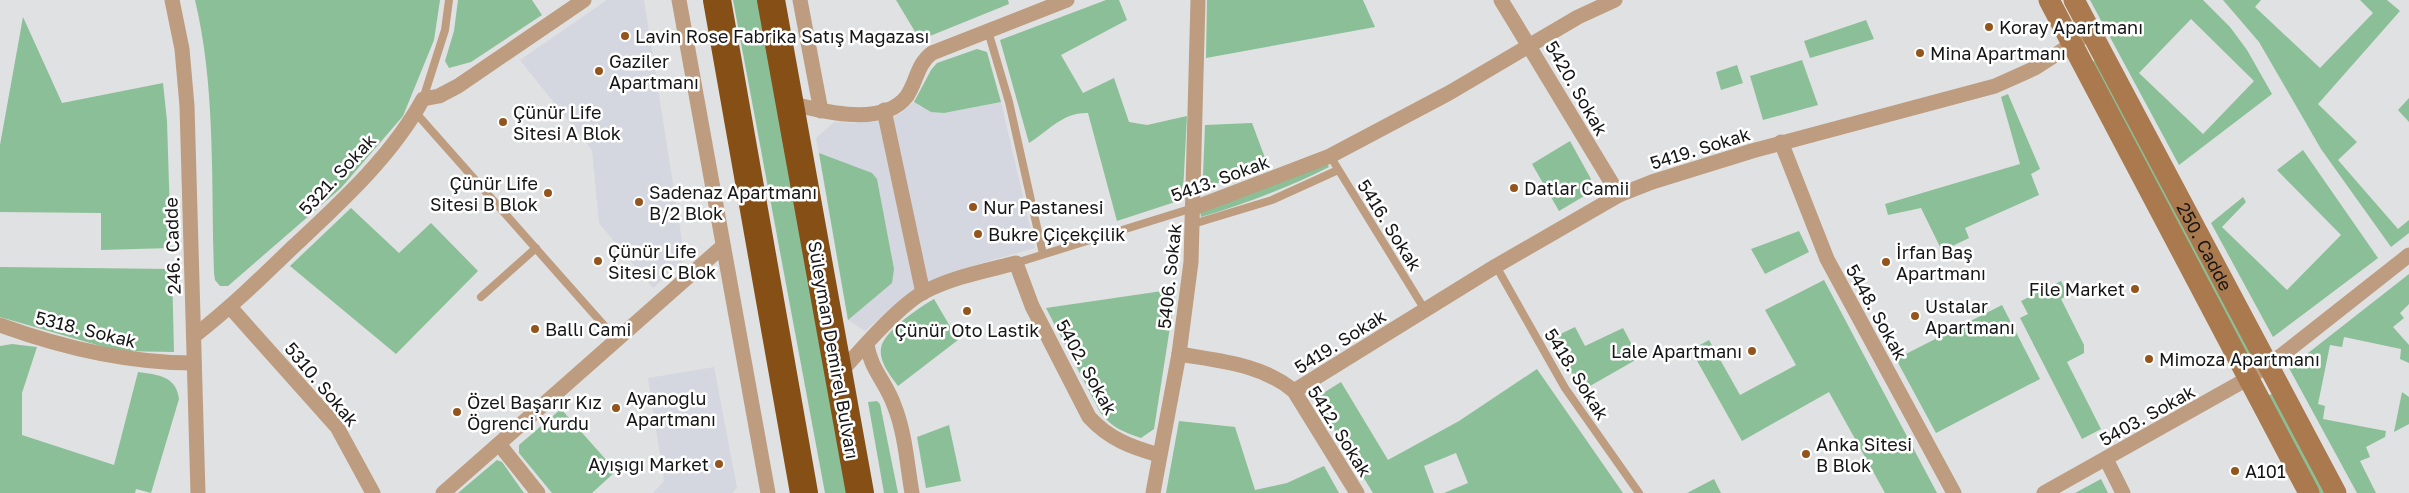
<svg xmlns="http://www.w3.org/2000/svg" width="2409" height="493" viewBox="0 0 2409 493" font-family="'Golos Text',sans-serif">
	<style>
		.built { fill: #d4d7df }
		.green { fill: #8bbf97; fill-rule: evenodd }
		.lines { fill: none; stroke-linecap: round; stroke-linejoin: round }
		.lane { stroke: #bd9c80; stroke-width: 8 }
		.street { stroke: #bd9c80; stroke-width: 15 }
		.secondary { stroke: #aa7a4e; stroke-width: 21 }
		.highway { stroke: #854f16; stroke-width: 28 }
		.poi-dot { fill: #94551c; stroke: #fff; stroke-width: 2 }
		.labels { text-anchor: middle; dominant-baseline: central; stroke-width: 5; stroke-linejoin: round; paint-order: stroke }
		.poi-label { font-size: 18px; fill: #161617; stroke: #fff; text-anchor: start }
		.street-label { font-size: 18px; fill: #161617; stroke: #fff }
	</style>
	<rect width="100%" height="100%" fill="#e0e1e2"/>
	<g class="built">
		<polygon points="607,0 644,0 685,260 653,288 599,223 592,150 520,60"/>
		<polygon points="914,102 921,107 944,113 1001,102 1035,248 968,267 935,280 905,296 865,331 848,320 816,138 834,122 855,123 889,118 901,113"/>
		<polygon points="714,367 737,488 732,493 653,493 664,481 648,378"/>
	</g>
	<g class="green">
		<path d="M195 0H440L434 40 403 116 341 188 228 286H220L215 280 214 273C211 184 216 87 195 0Z"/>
		<polygon points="458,0 532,0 542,15 471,62 449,68 445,61 454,31"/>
		<polygon points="733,0 759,0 848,493 825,493"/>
		<polygon points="896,0 1008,0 1009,4 920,40"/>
		<path d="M1106 0H1119L1127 20 1061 55 1083 93 1114 78 1129 122 1147 125 1187 116 1183 192 1175 202 1117 221 1088 113C1063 112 1048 131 1029 143L1000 40Z"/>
		<polygon points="1207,0 1363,0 1375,27 1206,58"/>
		<path d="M2090 0H2203L2230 27 2247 50 2272 94 2179 165ZM2191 19 2254 81 2203 134 2139 73Z"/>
		<polygon points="2223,0 2261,0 2255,7 2320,68 2373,13 2360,0 2387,0 2400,11 2318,104 2357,142 2338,160 2398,229 2409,220 2409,233 2391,247 2321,149 2259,42"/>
		<polygon points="23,17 62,103 163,83 167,121 171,248 101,250 101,213 0,212 0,145"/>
		<polygon points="1866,20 1874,39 1810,58 1804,41"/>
		<polygon points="977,49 987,52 1001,102 944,113 931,112 914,102 931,70 937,63"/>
		<polygon points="1802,60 1818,105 1763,120 1750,76"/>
		<polygon points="2097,60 2256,361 2249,364 2090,63"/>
		<polygon points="1737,65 1743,83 1721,90 1716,72"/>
		<polygon points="2008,94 2040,169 2031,174 2039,195 1965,228 1969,238 1942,251 1921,208 1888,215 1885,204 2020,164 2001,97"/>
		<polygon points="2409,98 2409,122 2398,110"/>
		<polygon points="1252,123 1268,166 1219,183 1206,183 1203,176 1205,125"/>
		<polygon points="1570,141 1591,179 1586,195 1559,211 1532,164"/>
		<polygon points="2303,150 2378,258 2273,337 2211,223 2243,197 2246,202 2222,227 2287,290 2341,235 2277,170"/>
		<polygon points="819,153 872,173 877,179 894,269 892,283 848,320"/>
		<path d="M1327 163 1329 167C1287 188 1245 204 1201 217L1200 211Z"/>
		<polygon points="351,208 399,253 431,223 478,271 396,354 290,266"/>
		<polygon points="1799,231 1809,252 1765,274 1751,249"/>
		<polygon points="0,267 172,269 174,352 118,351 0,317"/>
		<polygon points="2409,274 2409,304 2400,313 2404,318 2393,327 2409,345 2409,363 2400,359 2401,349 2344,337 2342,347 2330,345 2318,404 2325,406 2323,419 2386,431 2385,437 2366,447 2370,457 2360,461 2376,493 2357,493 2289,368"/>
		<polygon points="1824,280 1937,493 1885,493 1829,392 1742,441 1691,350 1709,340 1740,395 1796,365 1765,310"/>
		<polygon points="2061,281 2068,295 2061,299 2084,345 2084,353 2067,362 2101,429 2082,439 2020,318 2028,314 2021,301"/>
		<path d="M1176 289 1154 429 1141 438C1123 432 1111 427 1100 412L1046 308Z"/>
		<path d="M934 299 958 340 898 386C890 375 879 362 881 348 883 332 920 307 934 299Z"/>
		<polygon points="2002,305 2040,379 1936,433 1896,359"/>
		<polygon points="1575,327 1585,346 1623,328 1639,358 1583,390 1550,339"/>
		<path d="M12 344 37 347 22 393V435L114 465 138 372C157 375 176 375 179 399L151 493 136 489 135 493H0V346Z"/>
		<polygon points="1537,369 1623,493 1444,493 1468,483 1456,453 1424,466 1434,493 1373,493 1321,408 1320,395 1341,382 1388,460 1459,421"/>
		<polygon points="2402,392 2409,397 2409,424 2394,432"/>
		<polygon points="2274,393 2327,493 2319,493 2267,396"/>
		<polygon points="877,401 880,404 898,493 884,493 868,402"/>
		<polygon points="561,409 616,471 592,493 552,493 519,453 519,445"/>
		<polygon points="1179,421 1235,427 1255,490 1287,483 1324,466 1339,493 1166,493"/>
		<polygon points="949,425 961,481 926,488 917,437"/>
		<polygon points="497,460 502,462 524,493 458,493"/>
		<polygon points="1714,479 1721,493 1687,493"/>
		<polygon points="2101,479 2108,493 2075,493"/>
	</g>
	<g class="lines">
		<g class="lane">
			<polyline points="988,31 1009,102 1043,254"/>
			<polyline points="423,99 445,30 449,0"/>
			<polyline points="415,112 616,339"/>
			<polyline points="1330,156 1425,310"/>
			<polyline points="1193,224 1272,200 1338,170"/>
			<polyline points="1016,263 1193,208"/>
			<polyline points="1496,266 1565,388 1639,493"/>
			<polyline points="481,297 536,248"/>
		</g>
		<g class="street">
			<polyline points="172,0 182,49 187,106 198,493"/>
			<polyline points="679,0 768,493"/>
			<polyline points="800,0 821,111"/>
			<polyline points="1501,0 1619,195"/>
			<path d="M789 103C821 111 883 128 907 96 917 81 917 64 932 53L1067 0"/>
			<polyline points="884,110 923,293"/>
			<polyline points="1781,142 1827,259 1954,493"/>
			<polyline points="1194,208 1330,156 1449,93 1578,17 1615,0"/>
			<polyline points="230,307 337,427 373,493"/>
			<path d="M0 325C63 348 127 363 194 363"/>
			<path d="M194 336C229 309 261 278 293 247 340 203 392 156 423 99L439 96 458 86 584 0"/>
			<path d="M867 345C871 370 886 382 894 405 905 432 907 464 912 493"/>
			<path d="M1179 354C1219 361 1262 364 1294 391L1357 493"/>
			<path d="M838 375C859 352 898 306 924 292 953 277 985 271 1016 263L1032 306 1089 417C1109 439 1131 447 1159 455"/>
			<polyline points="1294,391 1496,266 1619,195 1652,182 1752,151 1995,86 2035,68 2080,39"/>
			<polyline points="499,444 538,493"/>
			<polyline points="2106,459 2123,493"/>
			<polyline points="443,493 723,246"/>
			<polyline points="1153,493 1179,354 1191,262 1198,0"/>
			<polyline points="2044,493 2247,379 2282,355 2409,255"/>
		</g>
		<g class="secondary">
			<polyline points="2049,0 2309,493"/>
			<path id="s1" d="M2074 0 2336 493"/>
		</g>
		<g class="highway">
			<polyline points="717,0 804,493"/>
			<polyline points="771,0 860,493"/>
		</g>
	</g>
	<g class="poi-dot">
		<circle cx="1989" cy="27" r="5"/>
		<circle cx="625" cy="36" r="5"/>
		<circle cx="1920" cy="53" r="5"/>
		<circle cx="599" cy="71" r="5"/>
		<circle cx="503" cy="122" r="5"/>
		<circle cx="1514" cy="188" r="5"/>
		<circle cx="548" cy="193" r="5"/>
		<circle cx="639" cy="202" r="5"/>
		<circle cx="973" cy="207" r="5"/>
		<circle cx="978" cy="234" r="5"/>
		<circle cx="598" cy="261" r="5"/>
		<circle cx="1886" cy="262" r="5"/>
		<circle cx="2135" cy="289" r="5"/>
		<circle cx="967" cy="311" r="5"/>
		<circle cx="1915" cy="316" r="5"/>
		<circle cx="535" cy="329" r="5"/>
		<circle cx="1752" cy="351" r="5"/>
		<circle cx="2149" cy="359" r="5"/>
		<circle cx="616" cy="408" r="5"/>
		<circle cx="457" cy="412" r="5"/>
		<circle cx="1806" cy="454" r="5"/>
		<circle cx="719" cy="464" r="5"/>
		<circle cx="2235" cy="471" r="5"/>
	</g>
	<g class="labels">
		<g class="poi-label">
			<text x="1999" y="27">Koray Apartmanı</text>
			<text x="635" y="36">Lavin Rose Fabrika Satış Mağazası</text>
			<text x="1930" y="53">Mina Apartmanı</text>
			<text x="609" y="61">Gaziler<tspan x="609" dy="21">Apartmanı</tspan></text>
			<text x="513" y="112">Çünür Life<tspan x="513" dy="21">Sitesi A Blok</tspan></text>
			<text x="538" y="183" text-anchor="end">Çünür Life<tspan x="538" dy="21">Sitesi B Blok</tspan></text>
			<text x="1524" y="188">Datlar Camii</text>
			<text x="649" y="192">Sadenaz Apartmanı<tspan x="649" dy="21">B/2 Blok</tspan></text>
			<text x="983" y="207">Nur Pastanesi</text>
			<text x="988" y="234">Bukre Çiçekçilik</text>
			<text x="608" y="251">Çünür Life<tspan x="608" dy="21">Sitesi C Blok</tspan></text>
			<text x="1896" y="252">İrfan Baş<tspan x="1896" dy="21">Apartmanı</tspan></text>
			<text x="2125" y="289" text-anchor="end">File Market</text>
			<text x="1925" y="306">Ustalar<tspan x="1925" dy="21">Apartmanı</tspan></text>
			<text x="545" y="329">Ballı Cami</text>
			<text x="967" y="330" text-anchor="middle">Çünür Oto Lastik</text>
			<text x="1742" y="351" text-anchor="end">Lale Apartmanı</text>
			<text x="2159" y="359">Mimoza Apartmanı</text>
			<text x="626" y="398">Ayanoğlu<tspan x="626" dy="21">Apartmanı</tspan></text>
			<text x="467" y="402">Özel Başarır Kız<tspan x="467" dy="21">Öğrenci Yurdu</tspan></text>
			<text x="1816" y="444">Anka Sitesi<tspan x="1816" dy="21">B Blok</tspan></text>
			<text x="709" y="464" text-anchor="end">Ayışığı Market</text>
			<text x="2245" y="471">A101</text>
		</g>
		<g class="street-label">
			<text transform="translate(1577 88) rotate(60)">5420. Sokak</text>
			<text transform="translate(1700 148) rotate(-17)">5419. Sokak</text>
			<text transform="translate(337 174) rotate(-47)">5321. Sokak</text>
			<text transform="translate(1220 178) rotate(-20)">5413. Sokak</text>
			<text transform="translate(1390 225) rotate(58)">5416. Sokak</text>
			<text transform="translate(172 246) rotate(-92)">246. Cadde</text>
			<text stroke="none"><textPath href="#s1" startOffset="279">250. Cadde</textPath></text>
			<text transform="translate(1169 276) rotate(-84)">5406. Sokak</text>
			<text transform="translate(1877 312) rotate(61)">5448. Sokak</text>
			<text transform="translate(86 329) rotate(14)">5318. Sokak</text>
			<text transform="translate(1340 341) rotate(-32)">5419. Sokak</text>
			<text transform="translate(834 350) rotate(80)">Süleyman Demirel Bulvarı</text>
			<text transform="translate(1087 367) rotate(61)">5402. Sokak</text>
			<text transform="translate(1577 374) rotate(58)">5418. Sokak</text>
			<text transform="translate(322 384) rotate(50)">5310. Sokak</text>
			<text transform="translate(2147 415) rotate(-29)">5403. Sokak</text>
			<text transform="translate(1340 431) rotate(58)">5412. Sokak</text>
		</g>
	</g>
</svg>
